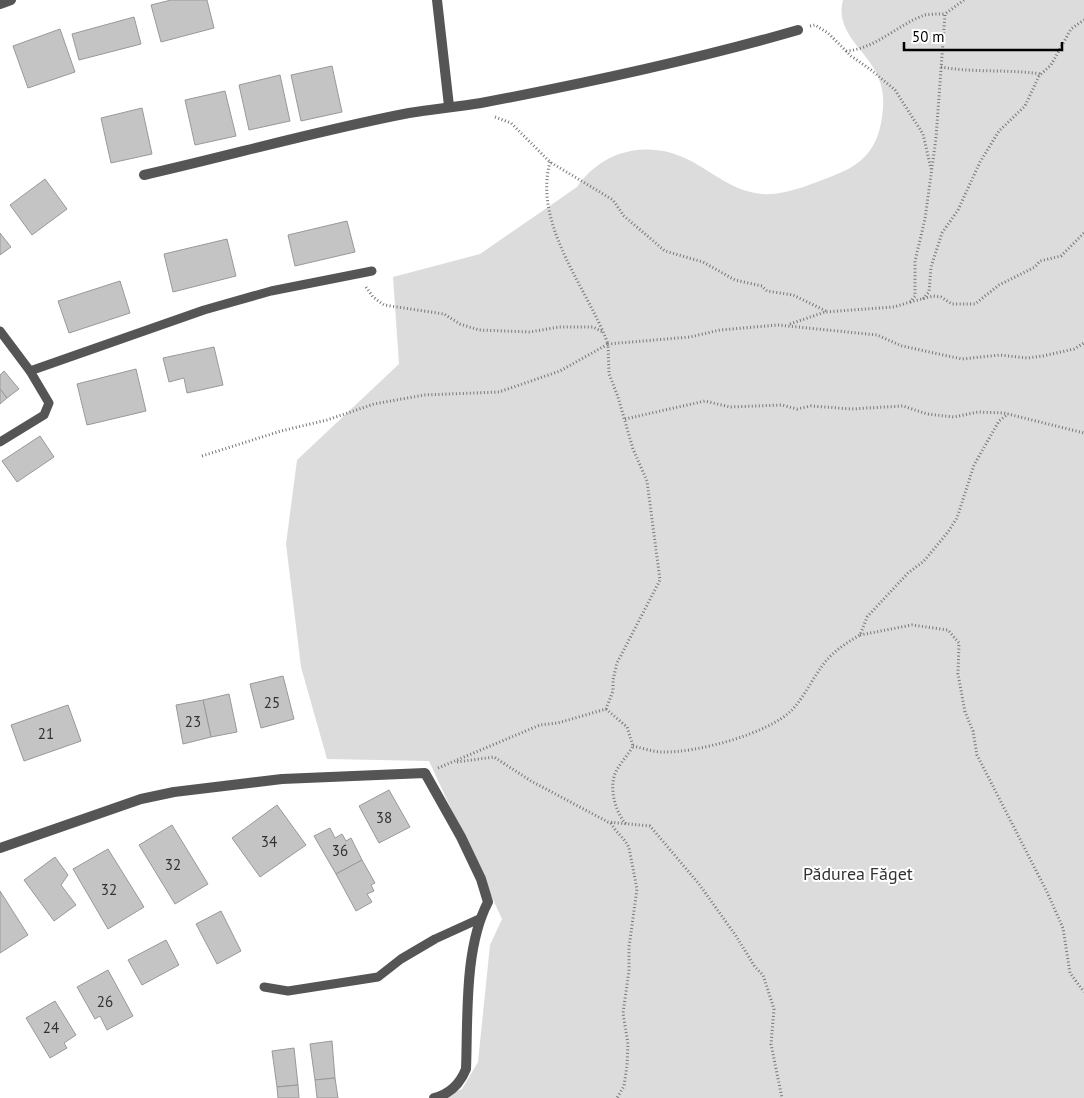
<svg xmlns="http://www.w3.org/2000/svg" width="1084" height="1098" viewBox="0 0 1084 1098" font-family="'PT Sans',sans-serif">
	<style>
		.green { fill: #dcdcdc }
		.building { fill: #c4c4c4; stroke: #999 }
		.lines { fill: none; stroke-linecap: round; stroke-linejoin: round }
		.path { stroke: #777; stroke-width: 3; stroke-dasharray: 1 2.5; stroke-linecap: butt }
		.service { stroke: #555; stroke-width: 9 }
		.minor { stroke: #555; stroke-width: 10 }
		.tertiary { stroke: #555; stroke-width: 10 }
		.labels { text-anchor: middle; dominant-baseline: central; stroke-width: 4; stroke-linejoin: round; paint-order: stroke }
		.number-label { font-size: 15px; fill: #313131 }
		.park-label { font-size: 18px; fill: #333; stroke: #fff }
	</style>
	<rect width="100%" height="100%" fill="#fff"/>
	<path class="green" d="M843 0H1084V1098H436L462 1089 478 1062 490 945 502 919 429 761 327 759 301 667 286 544 297 460 399 364 393 277 480 254 577 187C603 149 650 139 691 161 715 174 733 191 762 194 785 196 814 183 835 175 864 164 878 147 882 117 884 104 884 92 879 79 869 51 834 34 843 0Z"/>
	<g class="building">
		<polygon points="171,0 207,0 214,28 161,42 151,5"/>
		<polygon points="134,17 141,44 79,60 72,34"/>
		<polygon points="60,29 75,72 28,88 13,46"/>
		<polygon points="332,66 342,112 301,121 291,75"/>
		<polygon points="280,75 290,121 249,130 239,85"/>
		<polygon points="225,91 236,136 195,145 185,100"/>
		<polygon points="142,108 152,154 111,163 101,118"/>
		<polygon points="45,179 67,209 32,235 10,205"/>
		<polygon points="347,221 355,252 295,266 288,235"/>
		<polygon points="0,233 11,247 0,255"/>
		<polygon points="227,239 236,276 173,292 164,254"/>
		<polygon points="120,281 130,313 69,333 58,301"/>
		<polygon points="214,347 223,385 187,393 184,378 169,382 163,358"/>
		<polygon points="136,369 146,411 87,425 77,384"/>
		<polygon points="4,371 19,389 7,398 0,389 0,375"/>
		<polygon points="0,389 7,398 0,404"/>
		<polygon points="40,436 54,457 17,482 2,461"/>
		<polygon points="283,676 294,719 261,728 250,684"/>
		<polygon points="229,694 237,732 211,737 203,700"/>
		<polygon points="203,700 211,737 183,744 176,705"/>
		<polygon points="68,705 81,741 24,761 11,725"/>
		<polygon points="389,790 410,827 379,843 359,806"/>
		<polygon points="277,805 306,845 260,877 232,838"/>
		<polygon points="172,825 208,884 175,904 139,845"/>
		<polygon points="330,828 335,838 342,834 346,841 351,838 362,860 336,874 314,836"/>
		<polygon points="108,849 144,907 108,929 73,869"/>
		<polygon points="55,857 68,875 61,885 76,905 54,921 24,880"/>
		<polygon points="362,860 375,883 371,885 374,891 367,894 372,902 356,911 336,874"/>
		<polygon points="0,891 28,935 0,953"/>
		<polygon points="221,911 241,951 217,964 196,924"/>
		<polygon points="166,940 179,965 142,985 128,960"/>
		<polygon points="108,970 133,1016 107,1030 100,1016 95,1019 77,987"/>
		<polygon points="55,1001 76,1035 64,1043 67,1048 50,1058 26,1018"/>
		<polygon points="332,1041 335,1078 315,1080 310,1044"/>
		<polygon points="294,1048 298,1085 277,1087 272,1051"/>
		<polygon points="335,1078 338,1098 317,1098 315,1080"/>
		<polygon points="298,1085 299,1098 278,1098 277,1087"/>
	</g>
	<g class="lines">
		<g class="path">
			<polyline points="810,26 815,25 828,33 851,56 871,70 895,90 923,134 931,169"/>
			<path d="M846 51C876 49 898 24 925 15 931 14 938 14 945 14"/>
			<path d="M941 67C974 73 1008 69 1041 74"/>
			<polyline points="495,117 511,123 550,162 613,200 624,216 665,251 703,262 735,280 762,286 767,291 793,295 828,312"/>
			<polyline points="366,287 373,297 384,305 444,314 460,324 479,330 530,332 559,327 593,327 603,332"/>
			<polyline points="923,299 929,292 931,267 942,233 958,210 980,162 999,131 1025,106 1039,76 1051,65 1071,29 1084,20"/>
			<polyline points="910,302 933,296 941,297 952,304 975,304 999,285 1035,267 1040,261 1061,256 1084,233"/>
			<polyline points="790,324 825,312 894,307 910,302 915,296 915,261 925,219 936,138 945,14 964,0"/>
			<polyline points="625,419 705,401 730,407 782,405 797,409 811,406 851,409 903,406 927,414 954,417 978,412 1004,413 1084,433"/>
			<path d="M202 456 281 431 327 420 374 404 424 395 499 392 560 371 608 344C587 287 533 226 550 162"/>
			<polyline points="860,635 912,625 948,630 959,643 958,674 965,712 973,731 977,755 1047,892 1063,928 1070,973 1084,992"/>
			<path d="M606 709 627 727 633 746C628 756 616 767 614 777 610 792 616 814 627 825"/>
			<path d="M633 746C642 748 653 752 663 752 696 753 768 734 792 710 804 697 812 680 822 666 832 652 846 643 860 635L867 617 908 573 924 561 948 532 957 518 974 465 999 421 1008 414"/>
			<polyline points="457,762 494,757 531,781 608,822 650,826 699,884 736,936 755,967 763,975 774,1009 771,1044 782,1098"/>
			<polyline points="438,768 540,725 558,723 606,709 613,691 613,680 617,663 660,580 647,481 633,449 618,397 609,374 608,344 690,337 720,330 778,325 877,335 902,346 962,359 1000,355 1027,358 1043,356 1074,349 1084,343"/>
			<path d="M611 823C616 833 625 838 629 848L637 889 629 947V971L623 1013 628 1044 627 1066 624 1086 617 1098"/>
		</g>
		<g class="service">
			<polyline points="0,331 30,371 49,403 44,415 0,442"/>
			<polyline points="30,371 204,310 271,291 372,271"/>
			<polyline points="264,987 288,991 378,977 401,959 435,939 479,919"/>
		</g>
		<g class="minor">
			<polyline points="437,0 449,106"/>
			<path d="M144 175C232 155 320 130 409 113 433 109 457 107 481 103 587 83 694 60 798 30"/>
			<path d="M0 848 141 799 174 792 282 779 425 773 461 837 481 879 488 902C464 948 468 1017 466 1069 460 1084 450 1094 434 1098"/>
		</g>
		<polyline class="tertiary" points="0,4 11,0"/>
	</g>
	<g class="labels">
		<g class="number-label">
			<text x="272" y="702">25</text>
			<text x="193" y="721">23</text>
			<text x="46" y="733">21</text>
			<text x="384" y="817">38</text>
			<text x="269" y="841">34</text>
			<text x="340" y="850">36</text>
			<text x="173" y="864">32</text>
			<text x="109" y="889">32</text>
			<text x="105" y="1001">26</text>
			<text x="51" y="1027">24</text>
		</g>
		<g class="park-label">
			<text x="858" y="873">Pădurea Făget</text>
		</g>
	</g>
	<path d="M904 42v8h158v-8" fill="none" stroke="#000000" stroke-width="2.5"/>
	<text x="912" y="42" font-size="15" fill="#000000" stroke="#ffffff" stroke-width="4" paint-order="stroke">50 m</text>
</svg>
